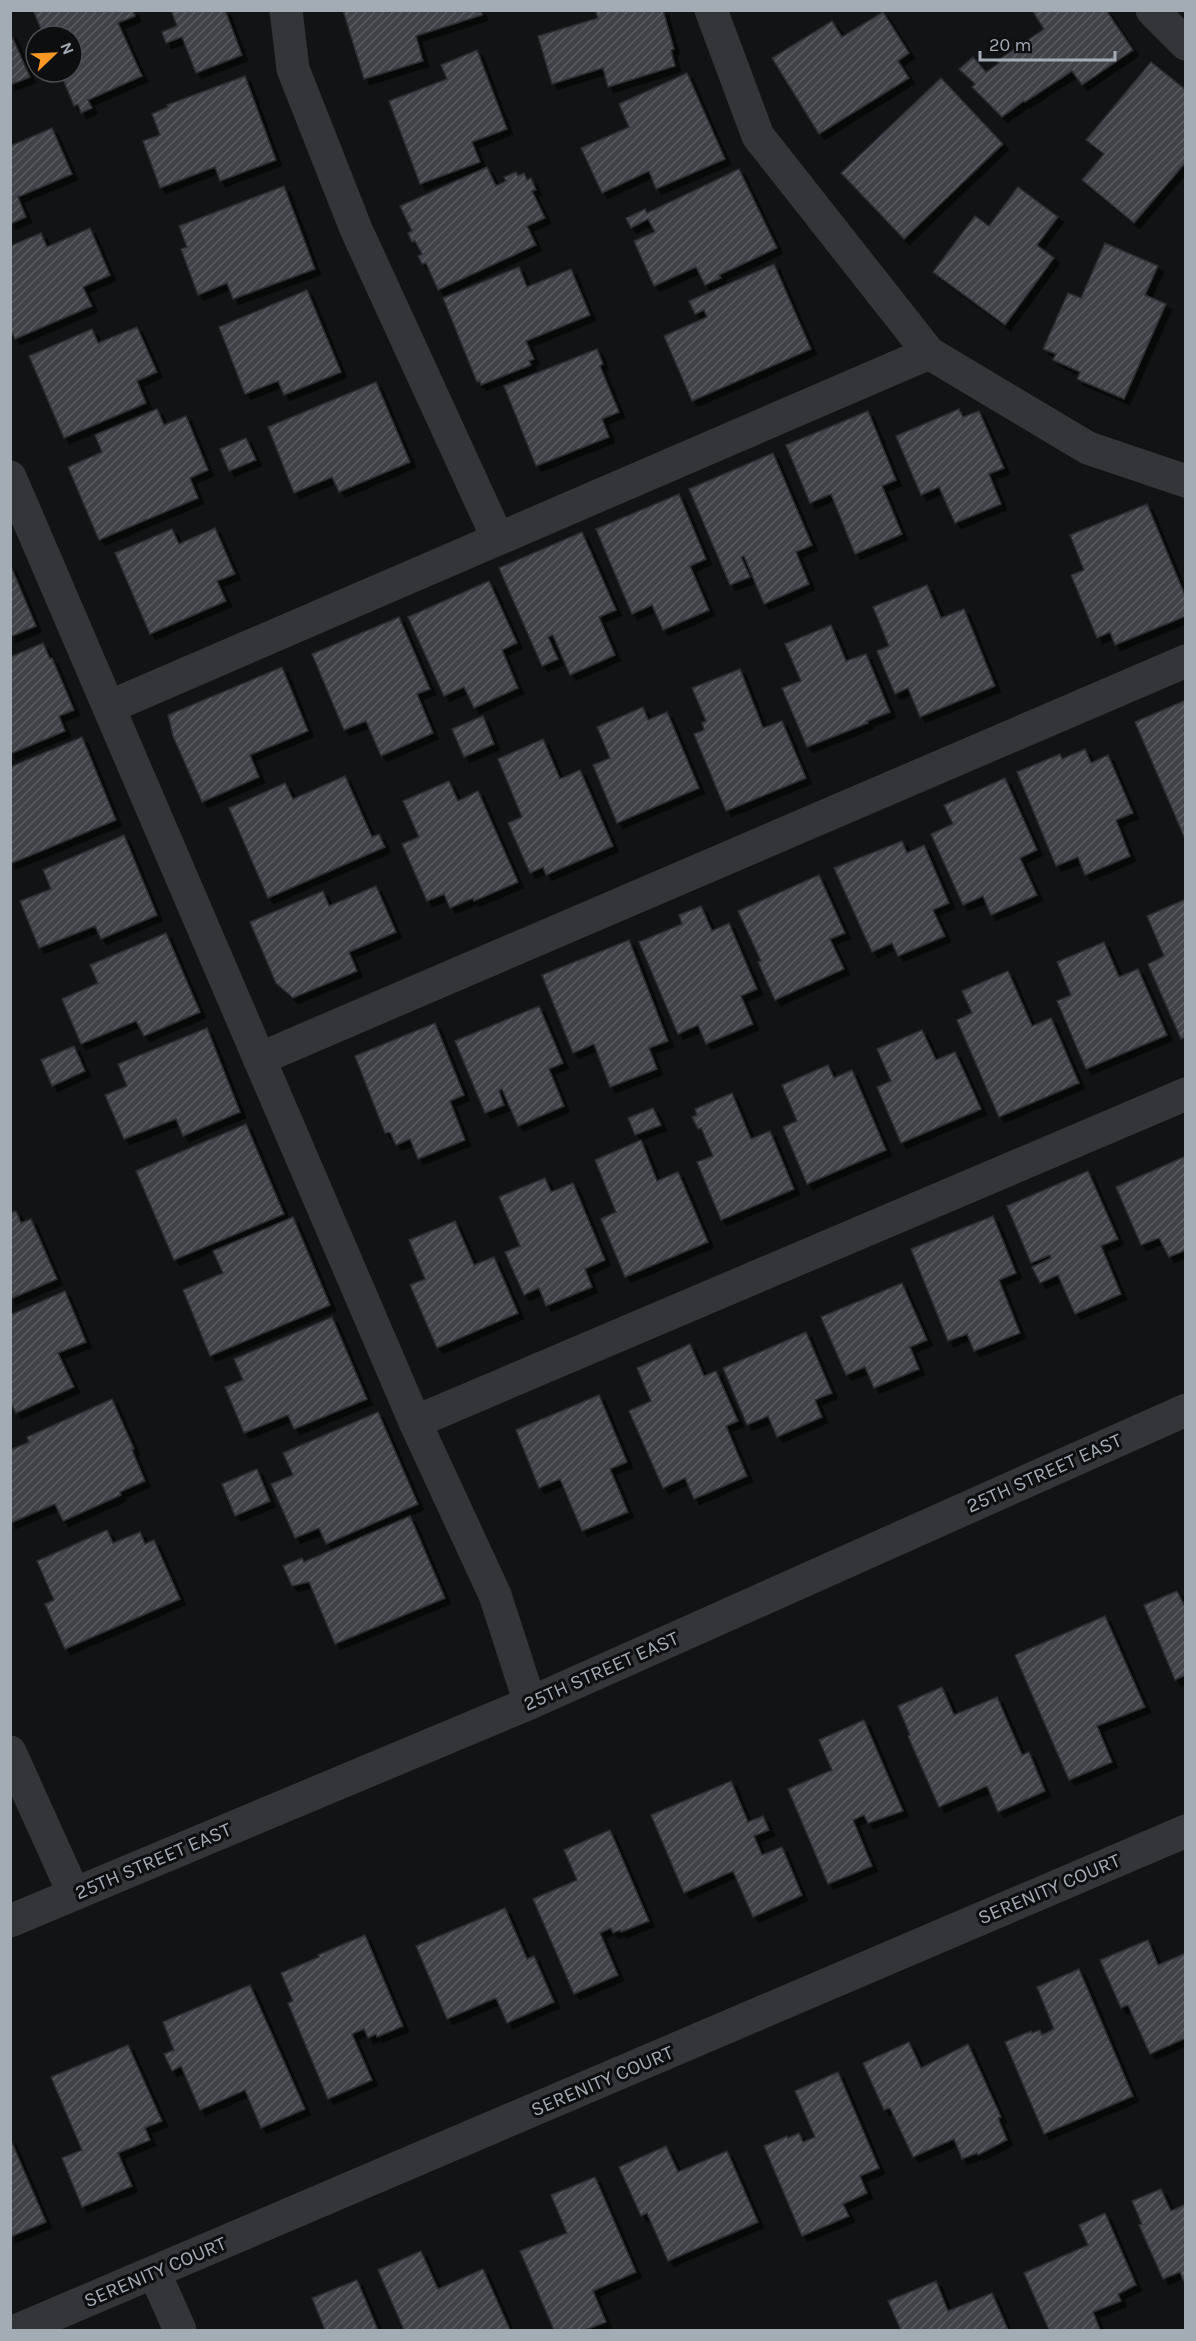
<svg xmlns="http://www.w3.org/2000/svg" width="1196" height="2341" viewBox="0 0 1196 2341" font-family="Karla,sans-serif">
	<style>
		.building { fill: url(#building-hatch); stroke: #2c2d30; stroke-width: 1.5; filter: url(#shadow) }
		.lines { fill: none; stroke-linecap: round; stroke-linejoin: round }
		.minor { stroke: #333539; stroke-width: 33 }
		.labels { text-anchor: middle; dominant-baseline: central; stroke-width: 6; stroke-linejoin: round; paint-order: stroke }
		.street-label { font-size: 20px; fill: #a3abb5; stroke: #0d0e0f }
	</style>
	<defs>
		<pattern id="building-hatch" width="6" height="6" patternUnits="userSpaceOnUse" patternTransform="scale(1.5)"><rect width="6" height="6" fill="#414347"/><path d="M-1 1l2-2M0 6l6-6M5 7l2-2" fill="none" stroke="#595b5f"/></pattern>
		<filter id="shadow"><feDropShadow dx="5.5" dy="5.5" stdDeviation="0" flood-color="#0009"/></filter>
	</defs>
	<rect width="100%" height="100%" fill="#121314"/>
	<g class="building">
		<polygon points="33,10 133,10 135,16 118,23 142,76 88,100 92,108 81,113 78,104 74,106 60,72 72,72 72,36 44,36"/>
		<polygon points="171,10 225,10 242,55 196,73 182,37 166,43 162,32 177,26"/>
		<polygon points="343,10 481,10 482,15 416,36 423,61 364,79"/>
		<polygon points="595,10 663,10 674,49 671,50 675,66 608,87 603,68 552,84 538,36 598,18"/>
		<polygon points="1036,10 1106,10 1133,50 1082,85 1072,71 1025,102 1024,101 1002,117 972,87 975,84 959,69 973,57 986,72 999,63 997,61 1044,29 1033,12"/>
		<polygon points="883,12 909,53 898,61 909,78 819,134 772,58 832,21 842,37"/>
		<polygon points="10,32 30,77 10,85"/>
		<polygon points="477,50 507,129 472,142 480,162 420,184 389,101 447,79 441,65"/>
		<polygon points="1151,62 1186,90 1186,162 1134,223 1082,180 1104,154 1086,140"/>
		<polygon points="687,73 725,159 656,189 649,171 602,193 581,148 629,127 619,104"/>
		<polygon points="245,76 276,160 220,181 215,167 160,188 143,141 160,135 152,114 168,107 167,105"/>
		<polygon points="941,78 1003,144 904,239 841,173"/>
		<polygon points="52,128 72,174 18,197 26,217 10,224 10,146"/>
		<polygon points="487,167 496,186 506,181 504,177 516,172 518,176 524,173 527,180 531,178 536,190 532,191 545,218 527,226 536,245 438,290 426,263 422,264 418,256 422,254 415,241 412,242 408,233 412,231 400,206"/>
		<polygon points="739,169 777,248 719,275 721,278 705,285 696,267 654,286 634,241 655,232 648,219 631,228 626,218 645,209 647,213"/>
		<polygon points="284,186 315,269 233,299 227,283 198,295 181,249 187,247 179,226"/>
		<polygon points="1018,187 1058,217 1037,245 1054,258 1005,325 933,272 975,216 989,226"/>
		<polygon points="90,228 110,275 83,287 92,306 15,339 10,329 10,246 41,233 47,247"/>
		<polygon points="1105,243 1158,266 1145,295 1166,304 1124,399 1077,379 1080,372 1053,360 1056,354 1043,349 1068,293 1081,298"/>
		<polygon points="774,264 811,349 692,401 664,336 707,317 704,310 695,314 689,301"/>
		<polygon points="519,267 527,287 571,269 590,315 526,341 534,359 529,361 531,365 481,385 480,381 477,382 443,298"/>
		<polygon points="307,290 341,372 284,395 278,381 245,394 219,327"/>
		<polygon points="137,327 157,372 137,381 146,403 64,438 29,356 92,329 98,343"/>
		<polygon points="597,349 603,364 600,366 619,412 602,419 609,437 536,466 504,386"/>
		<polygon points="376,382 410,462 339,492 332,477 294,493 268,427"/>
		<polygon points="157,409 164,425 186,416 208,470 190,478 198,498 99,540 68,467 102,452 95,435"/>
		<polygon points="959,409 963,417 979,411 1004,468 989,474 1001,504 955,523 939,487 921,495 896,436"/>
		<polygon points="868,411 896,480 882,486 902,534 855,554 831,494 810,503 786,445"/>
		<polygon points="246,438 256,460 229,471 220,449"/>
		<polygon points="773,453 812,545 796,552 809,584 764,604 744,556 741,557 750,577 730,585 689,489"/>
		<polygon points="679,494 706,559 690,566 709,610 663,630 652,605 632,614 596,529"/>
		<polygon points="1147,504 1186,598 1186,616 1115,645 1110,632 1097,638 1071,575 1084,570 1070,535"/>
		<polygon points="215,528 235,574 217,581 226,601 150,634 115,553 172,529 179,544"/>
		<polygon points="582,532 616,610 599,617 615,655 570,675 553,635 548,637 558,659 542,666 499,568"/>
		<polygon points="10,564 36,626 10,637"/>
		<polygon points="489,581 517,643 502,650 518,688 474,708 464,687 444,696 408,617"/>
		<polygon points="927,585 941,618 964,609 995,686 920,717 908,688 895,694 877,651 889,646 873,607"/>
		<polygon points="399,617 430,689 417,694 433,733 381,756 366,721 344,730 312,654"/>
		<polygon points="831,625 846,661 866,654 890,712 867,721 868,723 807,747 782,688 801,681 785,644"/>
		<polygon points="43,643 50,659 52,658 74,710 59,716 65,731 10,754 10,657"/>
		<polygon points="282,667 308,731 250,755 259,777 202,802 173,736 168,715"/>
		<polygon points="740,669 763,728 782,721 806,778 726,811 694,734 704,730 702,723 706,721 692,688"/>
		<polygon points="1186,700 1186,841 1135,722"/>
		<polygon points="643,707 648,720 667,712 699,788 617,823 593,765 610,758 597,727"/>
		<polygon points="483,716 494,744 464,757 452,729"/>
		<polygon points="82,737 116,820 10,864 10,767"/>
		<polygon points="543,739 560,779 580,770 613,846 546,875 543,867 530,873 508,823 522,817 498,759"/>
		<polygon points="1085,749 1091,763 1108,755 1133,813 1116,820 1130,856 1085,875 1078,857 1056,866 1017,772 1060,754 1062,759"/>
		<polygon points="345,776 372,837 379,834 385,847 268,898 229,808 285,783 293,799"/>
		<polygon points="1005,778 1037,850 1020,858 1037,895 991,915 983,896 963,905 931,834 953,824 944,805"/>
		<polygon points="449,781 458,801 478,791 518,882 474,901 473,898 450,908 444,894 427,901 402,844 419,837 403,801"/>
		<polygon points="124,835 157,915 101,939 95,926 39,948 20,901 51,889 43,870"/>
		<polygon points="902,841 907,853 924,845 949,903 933,910 945,936 898,956 892,943 872,952 834,868"/>
		<polygon points="819,875 845,933 830,939 844,969 775,1000 758,962 761,961 738,911"/>
		<polygon points="376,886 396,932 349,952 357,971 293,998 276,983 250,922 323,891 329,906"/>
		<polygon points="1186,899 1186,1037 1181,1039 1148,964 1164,956 1147,916"/>
		<polygon points="701,906 712,931 729,923 757,989 741,996 753,1024 706,1044 698,1025 678,1034 639,942 682,924 679,915"/>
		<polygon points="166,933 200,1012 144,1036 136,1021 81,1044 62,999 98,983 90,965"/>
		<polygon points="629,940 668,1041 649,1048 657,1069 610,1087 594,1044 573,1053 542,975"/>
		<polygon points="1104,942 1119,977 1138,969 1167,1035 1086,1069 1057,1001 1071,995 1057,962"/>
		<polygon points="1008,971 1032,1026 1051,1018 1079,1083 999,1117 957,1020 972,1013 962,991"/>
		<polygon points="539,1006 563,1063 549,1069 564,1106 518,1126 502,1089 499,1091 504,1105 485,1113 455,1041"/>
		<polygon points="435,1023 464,1095 450,1101 465,1140 418,1159 410,1139 396,1145 390,1132 385,1133 355,1056"/>
		<polygon points="207,1028 240,1112 183,1136 176,1119 124,1139 105,1095 127,1086 118,1064"/>
		<polygon points="922,1030 936,1060 955,1052 981,1109 901,1143 877,1087 891,1081 877,1049"/>
		<polygon points="74,1046 85,1071 52,1086 41,1060"/>
		<polygon points="828,1065 834,1078 852,1070 886,1150 807,1184 783,1127 797,1121 782,1085"/>
		<polygon points="732,1093 751,1139 770,1131 794,1189 721,1220 697,1162 713,1156 701,1128 698,1129 692,1117 697,1115 695,1109"/>
		<polygon points="653,1108 661,1125 635,1135 628,1118"/>
		<polygon points="246,1124 284,1214 174,1260 136,1171"/>
		<polygon points="641,1140 657,1181 678,1172 708,1242 625,1277 601,1219 616,1212 595,1160"/>
		<polygon points="1186,1156 1186,1250 1169,1257 1159,1238 1141,1245 1116,1187"/>
		<polygon points="1088,1171 1118,1239 1101,1246 1121,1294 1075,1314 1058,1275 1040,1283 1032,1267 1051,1258 1050,1255 1031,1263 1007,1206"/>
		<polygon points="545,1178 551,1192 573,1183 605,1260 585,1269 592,1287 546,1306 539,1288 524,1295 505,1252 520,1246 499,1197"/>
		<polygon points="16,1211 21,1223 31,1219 57,1279 10,1299 10,1213"/>
		<polygon points="993,1216 1016,1273 999,1280 1020,1333 974,1351 967,1334 948,1341 911,1249"/>
		<polygon points="293,1217 330,1305 210,1356 183,1290 223,1273 213,1251"/>
		<polygon points="455,1221 474,1265 494,1257 518,1313 437,1348 410,1285 425,1279 409,1240"/>
		<polygon points="902,1283 927,1340 910,1347 919,1369 874,1388 865,1367 846,1375 821,1317"/>
		<polygon points="65,1291 86,1342 58,1353 74,1387 16,1413 10,1402 10,1315"/>
		<polygon points="332,1317 367,1399 294,1429 288,1415 244,1433 225,1387 243,1380 234,1359"/>
		<polygon points="806,1332 832,1393 815,1400 822,1417 777,1437 768,1416 747,1425 723,1368"/>
		<polygon points="690,1344 704,1376 716,1371 738,1421 726,1426 747,1476 694,1499 685,1478 663,1488 629,1411 651,1401 637,1368"/>
		<polygon points="599,1395 627,1462 610,1469 628,1512 582,1531 560,1479 539,1488 516,1430"/>
		<polygon points="112,1399 134,1449 132,1450 145,1481 120,1492 121,1495 63,1521 55,1504 10,1523 10,1450 29,1442 27,1437"/>
		<polygon points="378,1412 418,1504 326,1544 319,1528 295,1538 271,1484 293,1475 283,1453"/>
		<polygon points="257,1469 270,1501 235,1516 222,1484"/>
		<polygon points="410,1516 445,1598 335,1644 309,1582 292,1586 283,1566 302,1558 304,1562"/>
		<polygon points="107,1530 113,1543 140,1532 145,1544 154,1540 180,1599 65,1649 45,1604 54,1600 37,1561"/>
		<polygon points="1177,1591 1186,1609 1186,1675 1175,1680 1144,1605"/>
		<polygon points="1105,1616 1145,1707 1097,1726 1112,1762 1069,1780 1015,1655"/>
		<polygon points="942,1687 954,1715 997,1697 1022,1755 1029,1752 1045,1791 998,1812 987,1786 939,1807 908,1736 910,1735 898,1706"/>
		<polygon points="864,1720 903,1811 868,1823 864,1815 853,1820 872,1866 828,1884 788,1789 832,1770 819,1740"/>
		<polygon points="731,1781 748,1822 763,1816 769,1830 754,1836 762,1855 782,1847 802,1895 753,1917 733,1871 684,1893 651,1815"/>
		<polygon points="610,1830 649,1921 621,1932 620,1930 613,1933 611,1928 600,1933 618,1975 574,1994 533,1899 577,1880 564,1850"/>
		<polygon points="505,1908 527,1959 534,1956 554,2002 507,2023 496,1998 447,2019 416,1946"/>
		<polygon points="365,1935 403,2026 377,2037 376,2034 368,2038 364,2029 352,2034 372,2080 328,2099 288,2003 293,2001 281,1973 319,1957 318,1955"/>
		<polygon points="1148,1940 1158,1965 1186,1953 1186,2038 1150,2054 1128,2005 1121,2008 1100,1960"/>
		<polygon points="1079,1969 1133,2096 1044,2134 1005,2042 1031,2031 1032,2033 1040,2030 1042,2035 1054,2029 1037,1987"/>
		<polygon points="250,1985 305,2109 261,2128 245,2090 200,2110 181,2066 172,2071 164,2054 174,2050 163,2022"/>
		<polygon points="909,2042 921,2068 968,2044 1001,2117 998,2118 1007,2140 978,2155 977,2153 962,2159 954,2139 913,2157 890,2108 884,2110 863,2063"/>
		<polygon points="128,2045 162,2121 145,2128 150,2140 118,2153 132,2186 82,2207 62,2158 82,2150 51,2077"/>
		<polygon points="838,2072 879,2168 860,2176 867,2193 843,2204 849,2216 802,2236 764,2146 787,2136 788,2138 799,2133 803,2142 815,2137 795,2091"/>
		<polygon points="10,2138 46,2222 10,2237"/>
		<polygon points="666,2146 678,2172 727,2151 758,2222 668,2261 647,2213 641,2216 619,2167"/>
		<polygon points="595,2177 636,2272 593,2291 606,2322 585,2330 554,2330 520,2251 567,2233 551,2195"/>
		<polygon points="1161,2189 1171,2211 1186,2204 1185,2284 1180,2272 1163,2279 1139,2225 1142,2224 1132,2201"/>
		<polygon points="1105,2213 1136,2285 1118,2294 1121,2301 1093,2312 1100,2330 1049,2330 1024,2273 1088,2245 1079,2225"/>
		<polygon points="421,2251 438,2289 483,2269 510,2330 404,2330 378,2270"/>
		<polygon points="357,2280 378,2330 325,2330 312,2298"/>
		<polygon points="936,2281 948,2311 992,2293 1008,2330 901,2330 888,2301"/>
	</g>
	<g class="lines">
		<g class="minor">
			<polyline points="286,10 293,69 356,229 498,539"/>
			<polyline points="711,10 758,136 929,353 1088,448 1186,481"/>
			<polyline points="1152,10 1186,44"/>
			<polyline points="10,477 415,1422 495,1595 530,1703"/>
			<polyline points="109,707 929,353"/>
			<polyline points="259,1059 1186,661"/>
			<polyline points="415,1422 1186,1094"/>
			<polyline points="10,1752 74,1894"/>
			<polyline points="10,1921 530,1703 1186,1410"/>
			<polyline points="154,2272 180,2330"/>
			<polyline points="18,2330 1186,1831"/>
		</g>
	</g>
	<g class="labels">
		<g class="street-label">
			<text transform="translate(1044 1473) rotate(-24)">25TH STREET EAST</text>
			<text transform="translate(601 1671) rotate(-24)">25TH STREET EAST</text>
			<text transform="translate(153 1861) rotate(-23)">25TH STREET EAST</text>
			<text transform="translate(1049 1889) rotate(-23)">SERENITY COURT</text>
			<text transform="translate(602 2081) rotate(-23)">SERENITY COURT</text>
			<text transform="translate(155 2272) rotate(-23)">SERENITY COURT</text>
		</g>
	</g>
	<rect width="1196" height="2341" fill="none" stroke="#a3abb5" stroke-width="24"/>
	<g transform="translate(54 54) rotate(67)"><circle r="28" fill="#0d0e0f" stroke="#494d51" stroke-width="1.5"/>
	<path d="M0-4.5L10 22L0 15L-10 22Z" fill="#fa9725"/>
	<text y="-9" font-size="16" font-weight="bold" text-anchor="middle" fill="#a3abb5">N</text>
	</g>
	<path d="M980 51v9h135v-9" fill="none" stroke="#a3abb5" stroke-width="3"/>
	<text x="989" y="51" font-size="18" fill="#a3abb5" stroke="#0d0e0f" stroke-width="4.5" paint-order="stroke">20 m</text>
</svg>
